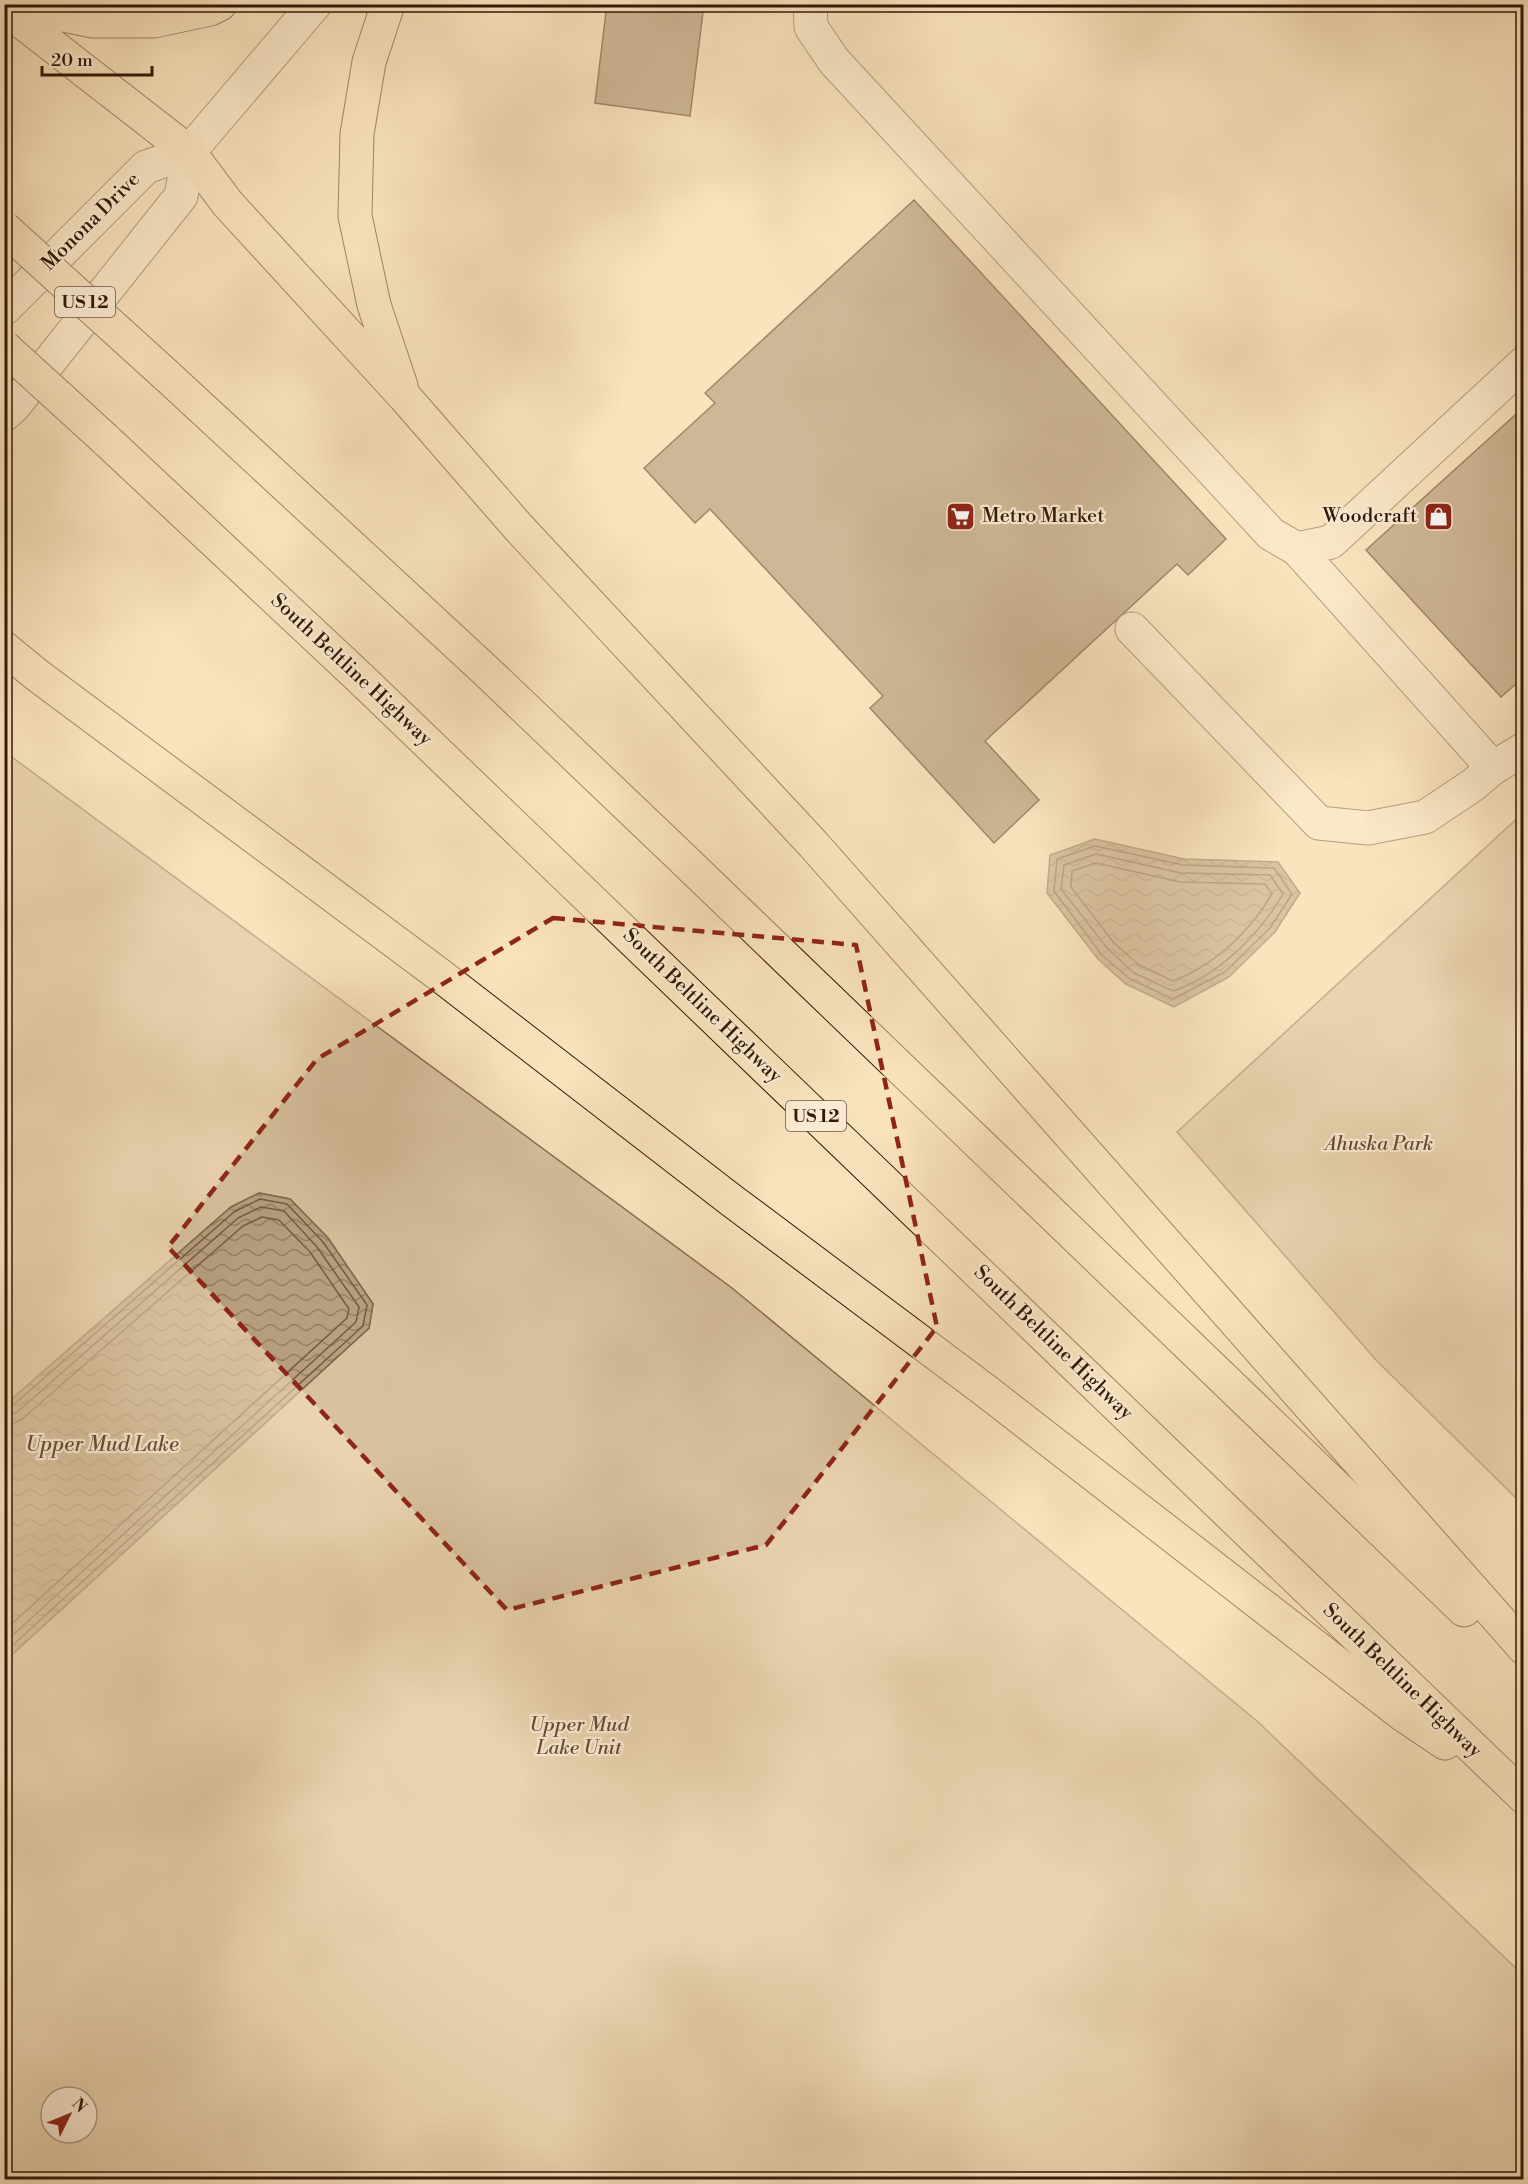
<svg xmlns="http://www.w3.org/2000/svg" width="1528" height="2184" viewBox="0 0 1528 2184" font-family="'Libre Bodoni',serif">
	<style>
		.park { fill: #d8c19f; stroke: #866c52; stroke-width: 1.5; fill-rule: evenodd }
		.water { fill: url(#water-waves); stroke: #82684f; stroke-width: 1.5 }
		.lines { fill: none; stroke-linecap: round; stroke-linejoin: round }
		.shore { stroke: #745a42; stroke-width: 1.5 }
		.building { fill: #9a8266; stroke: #331706; stroke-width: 1.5 }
		.minor-casing { stroke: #654a34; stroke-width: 35 }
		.highway-casing { stroke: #331706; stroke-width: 35 }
		.minor { stroke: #fcedd5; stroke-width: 33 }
		.highway { stroke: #fae4be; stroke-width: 33 }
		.highway-bridge-casing { stroke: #331706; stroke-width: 35; stroke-linecap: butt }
		.highway-bridge { stroke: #fae4be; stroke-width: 33 }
		.marked { fill: none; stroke: #8f2418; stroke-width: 4.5; stroke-dasharray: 12 8; stroke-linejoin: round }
		.labels { text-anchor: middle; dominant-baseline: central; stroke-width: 4.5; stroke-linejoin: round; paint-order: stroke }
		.shield { fill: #fcedd5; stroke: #6f5744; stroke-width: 1.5 }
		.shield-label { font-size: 18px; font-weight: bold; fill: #331706 }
		.street-label { font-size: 20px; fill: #331706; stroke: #fcedd5 }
		.poi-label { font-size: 20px; fill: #331706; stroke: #fcedd5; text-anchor: start }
		.park-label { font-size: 20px; font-style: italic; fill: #654a34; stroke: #fcedd5 }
		.water-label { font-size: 21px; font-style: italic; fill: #674d36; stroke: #fcedd5 }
	</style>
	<defs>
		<pattern id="water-waves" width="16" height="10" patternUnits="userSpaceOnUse" patternTransform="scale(1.5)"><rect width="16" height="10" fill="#b69e7f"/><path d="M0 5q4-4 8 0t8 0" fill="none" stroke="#958066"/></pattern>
	</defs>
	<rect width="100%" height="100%" fill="#fae4be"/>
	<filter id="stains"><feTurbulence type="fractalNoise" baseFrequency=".00333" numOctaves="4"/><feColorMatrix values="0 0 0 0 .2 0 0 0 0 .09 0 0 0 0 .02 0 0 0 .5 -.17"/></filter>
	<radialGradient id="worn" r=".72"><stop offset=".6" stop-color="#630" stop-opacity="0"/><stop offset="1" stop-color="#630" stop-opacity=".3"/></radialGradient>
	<g class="park">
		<path d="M5 752 732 1288 1257 1721 1523 1975V2179H5V1661L369 1328 373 1304 328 1238 290 1199 259 1193 231 1207 5 1405ZM51 2097H87V2133H51Z"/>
		<polygon points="1523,813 1523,1505 1376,1360 1177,1132"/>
	</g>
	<g class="water">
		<polygon points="1095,839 1184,859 1278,862 1300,893 1275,932 1229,977 1174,1007 1126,984 1098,959 1047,893 1050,855"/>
		<polygon points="259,1193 290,1199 328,1238 373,1304 369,1328 5,1661 5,1405 231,1207"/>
	</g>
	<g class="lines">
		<g class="shore">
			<polygon points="1095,846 1183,865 1274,868 1292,894 1270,928 1225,972 1173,999 1130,979 1102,955 1054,891 1057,859"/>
			<path d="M1096 854 1181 873 1270 875 1283 894C1260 934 1218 976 1173 991L1134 973 1108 949 1061 889 1064 865Z"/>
			<path d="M1096 863 1180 882 1265 884 1272 894C1250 932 1213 966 1173 981L1139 965 1114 943 1071 887 1072 871Z"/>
			<polyline points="4,1409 11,1407 234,1212 260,1199 287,1204 323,1242 367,1305 363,1326 4,1653"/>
			<polyline points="4,1416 16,1413 238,1218 261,1207 284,1211 317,1247 359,1307 356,1322 4,1643"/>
			<polyline points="4,1425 12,1424 21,1420 243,1226 262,1217 279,1220 310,1252 349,1309 347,1318 4,1631"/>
		</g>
	</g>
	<g class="building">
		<polygon points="607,4 704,4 690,116 595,103"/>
		<polygon points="914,200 1226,539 1188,575 1177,564 985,741 1039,800 994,843 870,708 883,696 710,509 695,523 644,468 715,403 705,393"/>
		<polygon points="1524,407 1524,677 1501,697 1366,550"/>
	</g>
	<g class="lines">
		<defs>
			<g id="minor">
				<polyline points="810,4 811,27 834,61 1271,534 1297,549 1331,542 1524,363"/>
				<polyline points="4,309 146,167 189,152"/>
				<polyline points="4,415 14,406 181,196 189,152 315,4"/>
				<polyline points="1297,549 1493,768"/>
				<polyline points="1132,629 1319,823 1368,828 1425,817 1473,785 1493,768 1524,749"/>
			</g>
			<g id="highway">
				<polyline points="9,4 93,21 154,21 210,9 220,4"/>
				<polyline points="388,4 369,62 357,134 355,216 374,305 401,386"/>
				<polyline points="4,8 189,152 228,204 404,396 519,528 813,844 1524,1648"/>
				<polyline points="166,375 484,669 680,856 1464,1610"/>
				<polyline points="105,439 359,677 1524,1797"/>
				<polyline points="4,648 37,675 441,976 731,1200 986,1391 1402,1714 1445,1743"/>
			</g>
		</defs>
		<use href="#minor" class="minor-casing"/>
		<use href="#highway" class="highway-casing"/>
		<use href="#minor" class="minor"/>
		<use href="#highway" class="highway"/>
		<defs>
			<g id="highway-bridge">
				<polyline points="4,228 166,375"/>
				<polyline points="4,347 105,439"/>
			</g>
		</defs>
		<use href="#highway-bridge" class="highway-bridge-casing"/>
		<use href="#highway-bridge" class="highway-bridge"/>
	</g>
	<path d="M0 0H1528V2184H0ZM553 918 856 945 937 1327 766 1545 507 1610 168 1247 317 1059Z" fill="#fae4be" fill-opacity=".55" fill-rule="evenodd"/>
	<path class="marked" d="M553 918 856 945 937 1327 766 1545 507 1610 168 1247 317 1059Z"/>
	<defs>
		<symbol id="supermarket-square" viewBox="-11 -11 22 22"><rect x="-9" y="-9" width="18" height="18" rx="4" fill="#8f2418" stroke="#fcedd5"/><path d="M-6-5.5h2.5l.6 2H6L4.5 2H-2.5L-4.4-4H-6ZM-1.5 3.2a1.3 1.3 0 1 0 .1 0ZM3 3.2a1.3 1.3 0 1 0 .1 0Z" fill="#fff"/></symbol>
		<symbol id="shop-square" viewBox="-11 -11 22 22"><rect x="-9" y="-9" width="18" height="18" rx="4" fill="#8f2418" stroke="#fcedd5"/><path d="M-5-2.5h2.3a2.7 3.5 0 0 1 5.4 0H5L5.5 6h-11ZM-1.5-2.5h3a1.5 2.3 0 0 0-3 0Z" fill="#fff"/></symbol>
	</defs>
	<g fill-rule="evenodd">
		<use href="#supermarket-square" x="944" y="500" width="33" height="33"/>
		<use href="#shop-square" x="1422" y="500" width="33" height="33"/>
	</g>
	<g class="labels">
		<g class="shield">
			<rect x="55" y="287" width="60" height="30" rx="4.5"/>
			<rect x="786" y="1101" width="60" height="30" rx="4.5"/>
		</g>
		<g class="shield-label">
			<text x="85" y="302">US 12</text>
			<text x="816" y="1116">US 12</text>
		</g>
		<g class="street-label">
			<text transform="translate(91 222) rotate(-45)">Monona Drive</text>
			<text transform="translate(351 670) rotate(43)">South Beltline Highway</text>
			<text transform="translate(702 1006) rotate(44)">South Beltline Highway</text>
			<text transform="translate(1053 1343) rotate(44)">South Beltline Highway</text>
			<text transform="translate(1402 1681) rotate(44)">South Beltline Highway</text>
		</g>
		<g class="poi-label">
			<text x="982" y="516">Metro Market</text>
			<text x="1417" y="516" text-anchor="end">Woodcraft</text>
		</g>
		<g class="park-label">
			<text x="1379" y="1144">Ahuska Park</text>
			<text x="579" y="1725">Upper Mud<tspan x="579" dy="23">Lake Unit</tspan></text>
		</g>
		<g class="water-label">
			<text x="102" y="1445">Upper Mud Lake</text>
		</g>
	</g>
	<rect width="1528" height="2184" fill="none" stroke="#fae4be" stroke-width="24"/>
	<rect x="6" y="6" width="1516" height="2172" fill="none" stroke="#331706" stroke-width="3"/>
	<rect x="12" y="12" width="1504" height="2160" fill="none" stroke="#331706" stroke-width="1.5"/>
	<g transform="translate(69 2115) rotate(47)"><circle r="28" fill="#fcedd5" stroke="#ac9782" stroke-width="1.5"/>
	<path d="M0-4.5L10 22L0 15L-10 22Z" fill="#8f2418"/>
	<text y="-9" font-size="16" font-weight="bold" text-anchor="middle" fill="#331706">N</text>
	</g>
	<path d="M42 66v9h110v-9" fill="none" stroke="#331706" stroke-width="3"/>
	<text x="51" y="66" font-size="18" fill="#331706" stroke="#fcedd5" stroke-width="4.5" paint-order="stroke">20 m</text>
	<rect width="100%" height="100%" filter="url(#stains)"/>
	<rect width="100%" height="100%" fill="url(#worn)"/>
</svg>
